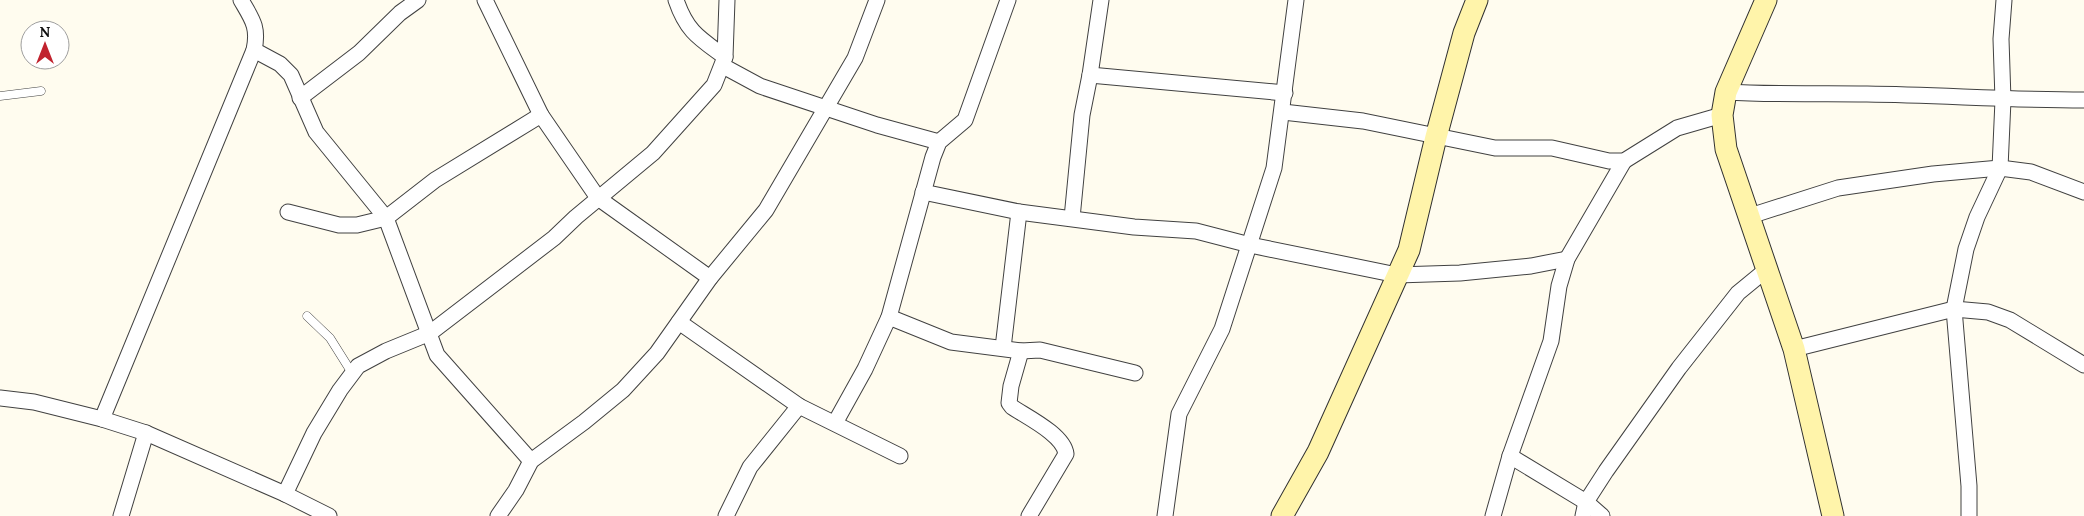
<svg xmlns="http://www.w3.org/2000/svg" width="2084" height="516" viewBox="0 0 2084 516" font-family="Lora,serif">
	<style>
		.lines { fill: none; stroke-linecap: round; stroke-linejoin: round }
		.lane-casing { stroke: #414141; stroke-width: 9 }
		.street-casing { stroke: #414141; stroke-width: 17 }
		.secondary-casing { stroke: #303030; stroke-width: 23 }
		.lane { stroke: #fff; stroke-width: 8 }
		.street { stroke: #fff; stroke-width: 15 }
		.secondary { stroke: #fff4aa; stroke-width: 21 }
	</style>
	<rect width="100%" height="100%" fill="#fffcef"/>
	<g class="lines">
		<defs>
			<g id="lane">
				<polyline points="0,96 41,91"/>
				<polyline points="307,316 330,338 352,373"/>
			</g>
			<g id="street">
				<polyline points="485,0 541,115 598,198 710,278"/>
				<path d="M676 0C687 32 699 38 725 57"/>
				<polyline points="254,50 280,64 291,75 316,132 386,218 437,355 531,461"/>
				<polyline points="723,66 760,86 877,125 939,142"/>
				<polyline points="1090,75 1285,93"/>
				<path d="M1726 92C1773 95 1820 93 1867 94 1939 95 2012 100 2084 100"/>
				<polyline points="300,98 359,53 400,13 418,0"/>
				<polyline points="1283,112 1363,121 1495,148 1552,148 1609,161 1624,161 1677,128 1722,115"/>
				<polyline points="923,192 1019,212 1134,227 1196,231 1250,245 1397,275 1460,273 1531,266 1567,259"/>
				<polyline points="288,212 339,225 357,225 386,218 435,180 541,115"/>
				<polyline points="1750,216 1838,188 1933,174 2000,168 2031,172 2084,192"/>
				<polyline points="1072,218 1082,115 1090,75 1101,0"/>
				<polyline points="889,317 951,342 1021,351 1040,350 1135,373"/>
				<polyline points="679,322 799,406 900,456"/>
				<polyline points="1003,348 1019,212"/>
				<polyline points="1794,349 1954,309 1988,312 2010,320 2084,365"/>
				<path d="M1021 351 1011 386 1009 403 1012 407C1027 417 1064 435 1066 454L1029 516"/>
				<polyline points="0,398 34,402 102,419 146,433 285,494 329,516"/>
				<path d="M102 419 254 50C259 27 252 19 241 0"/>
				<polyline points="835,423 865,369 889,317 933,157 939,142 965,120 1008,0"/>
				<polyline points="1510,456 1586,502 1602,516"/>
				<polyline points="285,494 314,433 340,390 358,366 386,351 430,333 554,238 576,217 653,153 714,85 725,57 727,0"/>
				<polyline points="121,516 146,433"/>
				<polyline points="498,516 516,490 531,461 584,422 623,390 657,353 710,278 766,210 855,58 877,0"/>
				<polyline points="726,516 750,467 799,406"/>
				<polyline points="1165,516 1179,414 1222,329 1274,168 1296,0"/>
				<polyline points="1493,516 1510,456 1551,341 1559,286 1567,259 1624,161"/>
				<polyline points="1583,516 1586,502 1606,471 1679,368 1738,293 1766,270"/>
				<polyline points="1969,516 1969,486 1954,309 1966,249 1977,217 2000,168 2003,100 2001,39 2004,0"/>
			</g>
			<g id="secondary">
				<polyline points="1766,0 1726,92 1722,115 1726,149 1794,349 1833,516"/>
				<polyline points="1282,516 1318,452 1409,250 1436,137 1464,33 1477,0"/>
			</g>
		</defs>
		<use href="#lane" class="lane-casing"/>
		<use href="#street" class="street-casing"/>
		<use href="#secondary" class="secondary-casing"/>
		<use href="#lane" class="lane"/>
		<use href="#street" class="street"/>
		<use href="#secondary" class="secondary"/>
	</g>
	<g transform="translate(45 45)"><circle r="24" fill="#ffffff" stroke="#9f9f9f"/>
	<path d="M0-4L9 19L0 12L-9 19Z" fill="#c1232e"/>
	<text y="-8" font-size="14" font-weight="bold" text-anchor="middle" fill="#0e0e0e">N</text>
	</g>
</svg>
